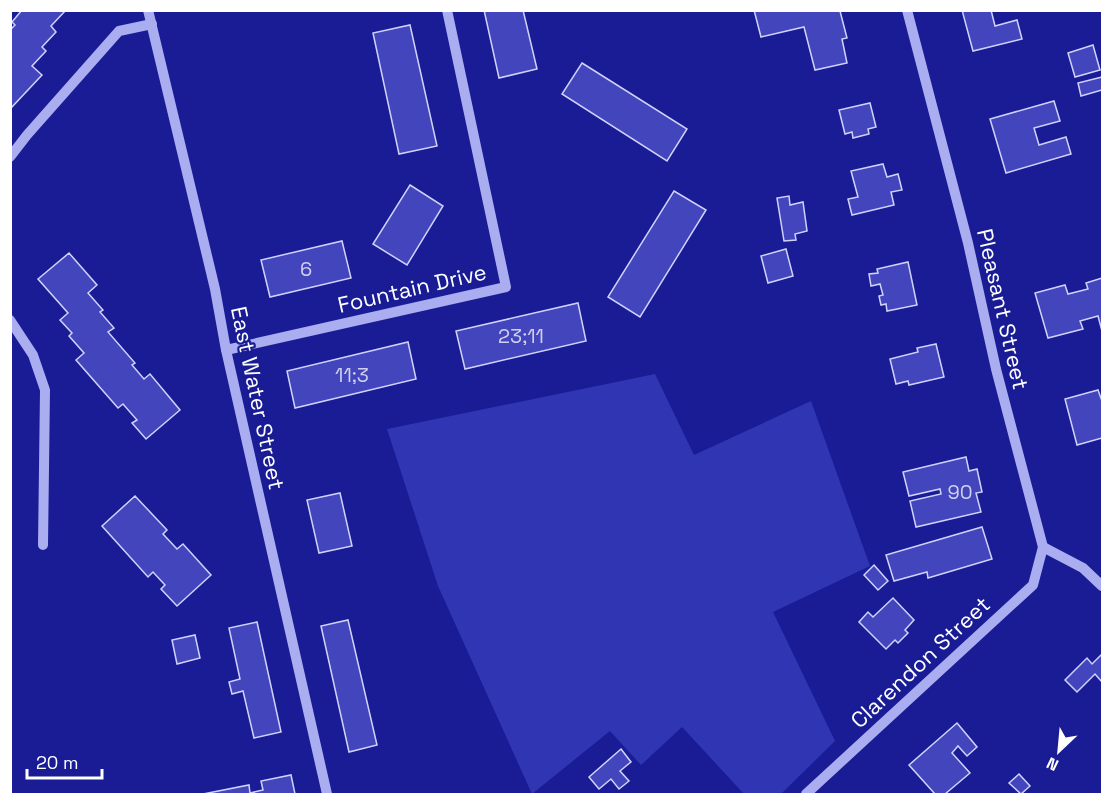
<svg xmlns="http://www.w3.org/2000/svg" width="1113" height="805" viewBox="0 0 1113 805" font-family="'Space Grotesk',sans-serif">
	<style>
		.green { fill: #3035b3 }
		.building { fill: #4245bb; stroke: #d1d2fb; stroke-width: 1.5 }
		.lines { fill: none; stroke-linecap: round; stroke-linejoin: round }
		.minor { stroke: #aaadf0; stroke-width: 10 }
		.labels { text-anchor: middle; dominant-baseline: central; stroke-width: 4.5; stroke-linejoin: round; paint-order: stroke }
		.number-label { font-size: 20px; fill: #d0d0ee }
		.street-label { font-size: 22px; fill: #fff; stroke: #191c94 }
	</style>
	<rect width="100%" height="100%" fill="#191c94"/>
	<polygon class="green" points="655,374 694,455 811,401 870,566 773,612 835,741 781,794 744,794 682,727 641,765 610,731 532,794 438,586 387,429"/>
	<g class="building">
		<polygon points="22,10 66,10 51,26 56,32 42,47 46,51 32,66 42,75 10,109 10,30 15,25 12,22"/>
		<polygon points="484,10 523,10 537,69 499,78"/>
		<polygon points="754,10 840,11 847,38 842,39 847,63 815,70 804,27 761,37"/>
		<polygon points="962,10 991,10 995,26 1017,20 1022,39 973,51"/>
		<polygon points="410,25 437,146 399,154 373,33"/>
		<polygon points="1093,45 1100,70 1075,77 1068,53"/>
		<polygon points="582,63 687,129 667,161 562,94"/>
		<polygon points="1102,77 1102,90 1081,96 1078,83"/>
		<polygon points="1054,101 1060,121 1034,128 1039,145 1066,137 1071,154 1006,173 990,119"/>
		<polygon points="870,103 876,127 868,129 869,134 853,138 852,132 845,134 839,110"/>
		<polygon points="883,164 887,177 898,174 902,190 891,192 894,205 852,215 848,199 858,197 851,171"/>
		<polygon points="410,185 443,206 407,265 373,244"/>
		<polygon points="674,191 706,210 640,317 608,297"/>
		<polygon points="789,196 790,205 803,202 807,231 795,234 796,240 784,241 777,198"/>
		<polygon points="342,241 351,278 270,297 261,260"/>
		<polygon points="786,249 793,276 768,283 761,256"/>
		<polygon points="69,253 97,285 88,293 103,310 100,312 114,328 108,332 135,363 132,365 144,379 150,374 180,410 146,439 132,423 137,420 123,404 118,408 76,360 84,353 69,336 72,333 60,320 68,313 38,279"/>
		<polygon points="908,262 917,305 887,311 886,304 881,305 879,296 883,295 880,284 871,286 869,274 878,273 877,269"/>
		<polygon points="1102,278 1102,331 1098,316 1080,321 1083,329 1048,338 1035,293 1065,285 1068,294 1088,289 1086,283"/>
		<polygon points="578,303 586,341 465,369 456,331"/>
		<polygon points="408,342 416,379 295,408 287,371"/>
		<polygon points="936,344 944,377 909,385 908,381 896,384 890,359 918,352 917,348"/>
		<polygon points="1098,390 1102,401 1102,438 1077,445 1065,399"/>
		<polygon points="966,457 969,471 977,469 982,492 976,493 981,512 916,527 910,501 941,494 940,489 909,496 903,472"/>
		<polygon points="340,493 352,546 319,553 307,500"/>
		<polygon points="135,496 167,530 163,534 177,549 183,544 211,575 177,606 161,589 165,585 153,572 148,577 102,526"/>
		<polygon points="982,527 992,559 928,578 927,572 894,581 886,555"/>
		<polygon points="874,565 888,581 878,590 864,575"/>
		<polygon points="893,598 914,620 905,630 908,633 898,643 895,640 886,649 859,622 868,612 873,617"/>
		<polygon points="348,620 377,745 349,752 321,626"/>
		<polygon points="257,622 281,732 254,738 243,691 232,694 229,682 240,679 229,628"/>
		<polygon points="195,635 200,658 177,664 172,640"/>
		<polygon points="1102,654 1102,682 1095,674 1077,692 1065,680 1087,658 1092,664"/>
		<polygon points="957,723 977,747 967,756 958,746 952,753 970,773 945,794 935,794 909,765"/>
		<polygon points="621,749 631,762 620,771 629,781 619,789 611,779 599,789 589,777"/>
		<polygon points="1019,774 1030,786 1021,794 1009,783"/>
		<polygon points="291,775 295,794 203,794 249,785 250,793 263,790 261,781"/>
	</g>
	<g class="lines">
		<g class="minor">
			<polyline points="148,10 215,289 226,350 327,794"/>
			<polyline points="10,157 27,135 119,31 152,24"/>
			<polyline points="10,320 33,355 45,390 43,545"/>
			<polyline points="226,350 506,287 447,10"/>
			<polyline points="1043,547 1083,568 1102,586"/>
			<polyline points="806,794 1033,585 1043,547 996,369 968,243 907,10"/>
		</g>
	</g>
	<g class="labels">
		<g class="number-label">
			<text x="306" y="269">6</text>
			<text x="521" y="336">23;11</text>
			<text x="352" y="375">11;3</text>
			<text x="960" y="492">90</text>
		</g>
		<g class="street-label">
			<text transform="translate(412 288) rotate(-13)">Fountain Drive</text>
			<text transform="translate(1003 309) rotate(77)">Pleasant Street</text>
			<text transform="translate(258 398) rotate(78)">East Water Street</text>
			<text transform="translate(920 662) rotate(-43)">Clarendon Street</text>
		</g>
	</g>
	<rect width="1113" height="805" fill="none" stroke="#ffffff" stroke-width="24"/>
	<g transform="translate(1059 751) rotate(206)" stroke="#191c94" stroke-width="4.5" paint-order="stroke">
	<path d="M0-4.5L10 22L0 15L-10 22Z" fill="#ffffff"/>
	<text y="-9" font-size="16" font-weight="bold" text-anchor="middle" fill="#ffffff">N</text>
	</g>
	<path d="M27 769v9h75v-9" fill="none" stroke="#ffffff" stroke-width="3"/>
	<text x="36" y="769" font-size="18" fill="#ffffff" stroke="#191c94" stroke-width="4.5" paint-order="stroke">20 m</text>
</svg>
